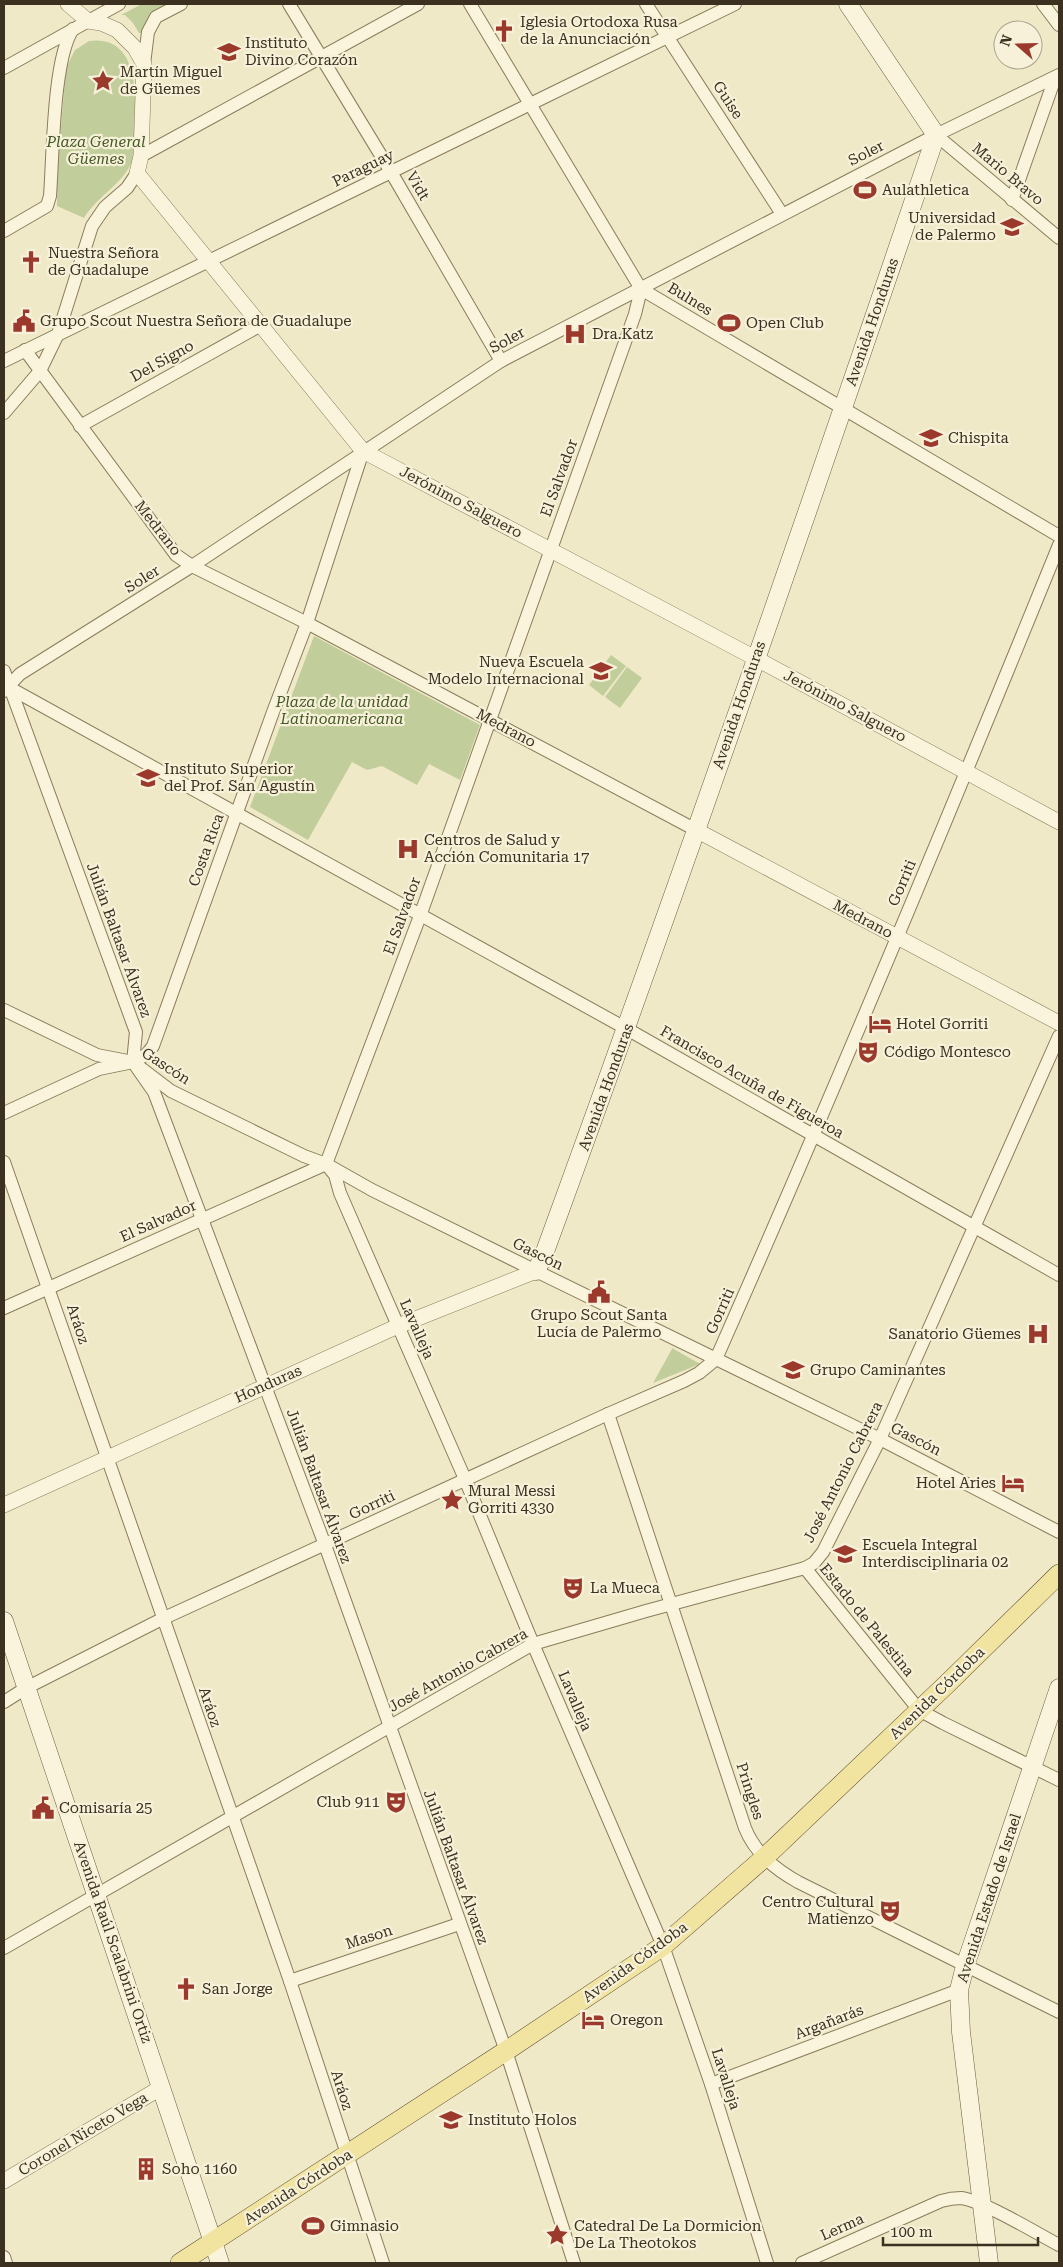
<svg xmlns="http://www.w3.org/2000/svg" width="1063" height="2267" viewBox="0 0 1063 2267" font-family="'Roboto Serif',serif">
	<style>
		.green { fill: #c1ce9b }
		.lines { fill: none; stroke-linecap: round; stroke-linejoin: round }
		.minor-casing { stroke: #8b7c5c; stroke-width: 14 }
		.tertiary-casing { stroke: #8b7c5c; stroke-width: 16 }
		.secondary-casing { stroke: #6d5d3f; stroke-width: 19 }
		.primary-casing { stroke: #594930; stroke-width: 20 }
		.minor { stroke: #f9f4db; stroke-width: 12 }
		.tertiary { stroke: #f9f4db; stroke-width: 15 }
		.secondary { stroke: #f9f4db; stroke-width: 18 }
		.primary { stroke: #f1e3a0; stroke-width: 19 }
		.labels { text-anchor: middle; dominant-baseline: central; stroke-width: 4.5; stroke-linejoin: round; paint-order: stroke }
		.poi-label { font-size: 15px; fill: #3c3120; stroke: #f6f1d8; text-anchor: start }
		.street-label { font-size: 15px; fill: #3c3120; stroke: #f6f1d8 }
		.park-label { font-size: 15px; font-style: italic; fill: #455827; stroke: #f6f1d8 }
	</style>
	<rect width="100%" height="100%" fill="#efe9c8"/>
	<g class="green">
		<polygon points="142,4 166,4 151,12 142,33 139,33 133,23 125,15 121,15"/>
		<path d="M89 41C149 33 134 122 133 159 124 184 98 195 84 218L57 206V175L66 68 75 50Z"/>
		<polygon points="314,636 480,725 460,780 429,764 417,785 382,766 367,770 352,762 308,840 250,807"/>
		<polygon points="611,655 626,666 603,696 589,685"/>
		<polygon points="627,667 642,678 620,708 605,697"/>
		<polygon points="672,1348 700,1364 653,1383 672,1349"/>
	</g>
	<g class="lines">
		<defs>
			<g id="minor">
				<polyline points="289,4 391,172 501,361"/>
				<polyline points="470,4 641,289 1059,536"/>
				<polyline points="646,4 782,214"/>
				<polyline points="1043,4 1059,25"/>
				<polyline points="144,64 148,32 156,17 181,4"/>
				<polyline points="4,68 119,4"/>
				<polyline points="936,135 1059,238"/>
				<polyline points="141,156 418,4"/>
				<polyline points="1012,200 1055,78"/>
				<path d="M4 231 47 206 50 196C53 157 53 58 73 29"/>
				<polyline points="25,350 176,555 192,566 307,623 696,830"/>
				<polyline points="4,361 735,4"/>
				<polyline points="4,413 40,371 58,334 92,226 105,207 127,188 137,173"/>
				<polyline points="80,426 261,325"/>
				<polyline points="4,671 136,1032 133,1062 154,1092 325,1545 506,2051 574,2263"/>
				<polyline points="8,687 627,1029 1059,1275"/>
				<polyline points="4,691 20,674 192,566 501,361 936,135 1059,75"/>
				<polyline points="4,1010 97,1055 133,1062 171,1091 304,1156 326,1164 372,1190 536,1271 880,1439 1059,1532"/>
				<polyline points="4,1113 99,1069 133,1062 147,1054 153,1046 273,712 307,623 363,451"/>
				<polyline points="4,1162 290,1981 383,2263"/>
				<polyline points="326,1164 335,1175 340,1193 465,1479 533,1644 663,1946 711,2084 767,2263"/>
				<polyline points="4,1308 326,1164 420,916 635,314 641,289"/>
				<path d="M608 1414 745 1828C755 1853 775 1869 798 1882L1059 2012"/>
				<polyline points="805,1568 919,1710 943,1723 1059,1780"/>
				<path d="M4 1702 26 1688 162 1619 608 1414 684 1381 699 1373 716 1359C835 1090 948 818 1059 545"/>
				<polyline points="4,1948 533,1644 646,1611 805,1568 814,1563 823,1552 880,1439 1059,1036"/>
				<polyline points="290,1981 459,1924"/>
				<polyline points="711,2084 959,1990"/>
				<polyline points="4,2257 6,2263"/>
				<path d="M802 2263 941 2201C948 2199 954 2198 961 2198 984 2201 1036 2233 1059 2245"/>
			</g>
			<g id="tertiary">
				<polyline points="68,4 88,21 101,23 117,30 135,48 144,64 141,156 137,173 363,451 755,658 1059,822"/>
				<polyline points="696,830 1059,1023"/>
				<polyline points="4,1505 398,1326 536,1271"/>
				<polyline points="4,2181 162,2087"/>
			</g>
			<g id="secondary">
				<path d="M536 1271 543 1257C679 885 809 510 936 135L848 4"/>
				<polyline points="4,1621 220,2263"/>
				<polyline points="989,2263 961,2032 959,1990 965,1966 1059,1688"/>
			</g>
			<polyline id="primary" points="180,2263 506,2051 663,1946 764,1858 949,1682 1059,1574"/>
		</defs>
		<use href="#minor" class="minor-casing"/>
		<use href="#tertiary" class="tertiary-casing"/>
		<use href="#secondary" class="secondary-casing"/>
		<use href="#primary" class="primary-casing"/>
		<use href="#minor" class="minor"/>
		<use href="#tertiary" class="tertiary"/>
		<use href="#secondary" class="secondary"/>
		<use href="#primary" class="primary"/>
	</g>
	<defs>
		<symbol id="church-bare" viewBox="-9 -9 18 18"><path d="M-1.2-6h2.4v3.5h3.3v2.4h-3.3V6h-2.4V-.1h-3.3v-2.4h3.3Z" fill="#9b3a2c" stroke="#f6f1d8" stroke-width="2.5" paint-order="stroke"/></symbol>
		<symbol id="school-bare" viewBox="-9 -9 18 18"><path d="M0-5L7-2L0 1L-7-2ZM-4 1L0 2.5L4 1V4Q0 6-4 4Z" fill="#9b3a2c" stroke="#f6f1d8" stroke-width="2.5" paint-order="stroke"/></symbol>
		<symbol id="sight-bare" viewBox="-9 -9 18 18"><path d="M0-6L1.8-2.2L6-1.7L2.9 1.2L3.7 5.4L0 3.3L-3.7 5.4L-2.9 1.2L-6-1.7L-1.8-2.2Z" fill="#9b3a2c" stroke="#f6f1d8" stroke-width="2.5" paint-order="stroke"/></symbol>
		<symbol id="stadium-bare" viewBox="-9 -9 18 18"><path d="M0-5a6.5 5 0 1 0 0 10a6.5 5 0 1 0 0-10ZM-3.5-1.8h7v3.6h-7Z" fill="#9b3a2c" stroke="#f6f1d8" stroke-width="2.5" paint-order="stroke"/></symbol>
		<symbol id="university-bare" viewBox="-9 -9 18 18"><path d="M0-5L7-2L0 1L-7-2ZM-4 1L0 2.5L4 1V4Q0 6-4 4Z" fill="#9b3a2c" stroke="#f6f1d8" stroke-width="2.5" paint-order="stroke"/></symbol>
		<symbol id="civic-bare" viewBox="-9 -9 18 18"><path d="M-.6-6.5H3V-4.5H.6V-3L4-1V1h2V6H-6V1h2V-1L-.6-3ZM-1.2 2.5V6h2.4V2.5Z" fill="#9b3a2c" stroke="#f6f1d8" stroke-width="2.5" paint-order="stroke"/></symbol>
		<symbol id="hospital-bare" viewBox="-9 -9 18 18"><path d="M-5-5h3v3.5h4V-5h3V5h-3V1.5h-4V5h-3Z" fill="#9b3a2c" stroke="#f6f1d8" stroke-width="2.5" paint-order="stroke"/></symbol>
		<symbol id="hotel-bare" viewBox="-9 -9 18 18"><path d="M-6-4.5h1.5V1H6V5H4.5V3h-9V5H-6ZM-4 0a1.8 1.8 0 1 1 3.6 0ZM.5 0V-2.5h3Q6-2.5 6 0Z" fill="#9b3a2c" stroke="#f6f1d8" stroke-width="2.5" paint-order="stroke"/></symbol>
		<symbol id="theatre-bare" viewBox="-9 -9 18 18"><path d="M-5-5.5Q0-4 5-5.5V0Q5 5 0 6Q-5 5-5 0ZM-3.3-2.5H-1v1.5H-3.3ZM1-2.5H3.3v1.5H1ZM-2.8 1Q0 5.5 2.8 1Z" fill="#9b3a2c" stroke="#f6f1d8" stroke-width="2.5" paint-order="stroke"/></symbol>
		<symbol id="building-bare" viewBox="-9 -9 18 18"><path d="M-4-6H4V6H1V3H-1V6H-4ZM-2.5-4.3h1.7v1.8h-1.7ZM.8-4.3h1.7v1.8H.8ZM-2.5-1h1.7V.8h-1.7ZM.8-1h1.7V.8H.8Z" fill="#9b3a2c" stroke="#f6f1d8" stroke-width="2.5" paint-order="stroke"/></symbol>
	</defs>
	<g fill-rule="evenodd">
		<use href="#church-bare" x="488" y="15" width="32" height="32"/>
		<use href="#school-bare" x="213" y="36" width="32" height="32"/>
		<use href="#sight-bare" x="87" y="65" width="32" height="32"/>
		<use href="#stadium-bare" x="849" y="174" width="32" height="32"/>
		<use href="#university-bare" x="996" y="211" width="32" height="32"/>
		<use href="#church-bare" x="15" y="246" width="32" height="32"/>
		<use href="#civic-bare" x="8" y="305" width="32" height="32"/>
		<use href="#stadium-bare" x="713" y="307" width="32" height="32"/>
		<use href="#hospital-bare" x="559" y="318" width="32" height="32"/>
		<use href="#school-bare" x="915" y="422" width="32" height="32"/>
		<use href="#school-bare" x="585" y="655" width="32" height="32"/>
		<use href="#university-bare" x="132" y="762" width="32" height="32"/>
		<use href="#hospital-bare" x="392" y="833" width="32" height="32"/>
		<use href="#hotel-bare" x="864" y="1008" width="32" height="32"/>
		<use href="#theatre-bare" x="852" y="1036" width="32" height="32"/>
		<use href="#civic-bare" x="583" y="1276" width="32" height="32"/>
		<use href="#hospital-bare" x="1022" y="1318" width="32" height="32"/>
		<use href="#school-bare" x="777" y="1354" width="32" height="32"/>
		<use href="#hotel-bare" x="997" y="1467" width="32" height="32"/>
		<use href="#sight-bare" x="436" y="1484" width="32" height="32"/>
		<use href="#school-bare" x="829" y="1538" width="32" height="32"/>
		<use href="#theatre-bare" x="557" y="1572" width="32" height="32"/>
		<use href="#theatre-bare" x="380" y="1786" width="32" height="32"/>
		<use href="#civic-bare" x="27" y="1792" width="32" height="32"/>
		<use href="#theatre-bare" x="874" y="1895" width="32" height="32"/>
		<use href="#church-bare" x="170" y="1973" width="32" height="32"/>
		<use href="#hotel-bare" x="577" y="2004" width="32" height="32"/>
		<use href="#university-bare" x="435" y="2104" width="32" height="32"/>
		<use href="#building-bare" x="130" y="2153" width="32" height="32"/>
		<use href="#stadium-bare" x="297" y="2210" width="32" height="32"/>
		<use href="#sight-bare" x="541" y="2219" width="32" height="32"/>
	</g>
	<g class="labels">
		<g class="poi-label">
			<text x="520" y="22">Iglesia Ortodoxa Rusa<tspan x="520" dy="17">de la Anunciación</tspan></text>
			<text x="245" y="43">Instituto<tspan x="245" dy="17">Divino Corazón</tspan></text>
			<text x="120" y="72">Martín Miguel<tspan x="120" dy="17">de Güemes</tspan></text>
			<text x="882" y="190">Aulathletica</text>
			<text x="996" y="218" text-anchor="end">Universidad<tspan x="996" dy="17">de Palermo</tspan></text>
			<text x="48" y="253">Nuestra Señora<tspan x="48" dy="17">de Guadalupe</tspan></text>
			<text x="40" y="321">Grupo Scout Nuestra Señora de Guadalupe</text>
			<text x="746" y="323">Open Club</text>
			<text x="592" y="334">Dra.Katz</text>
			<text x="948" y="438">Chispita</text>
			<text x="584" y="662" text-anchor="end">Nueva Escuela<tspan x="584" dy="17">Modelo Internacional</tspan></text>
			<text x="164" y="769">Instituto Superior<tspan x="164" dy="17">del Prof. San Agustín</tspan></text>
			<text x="424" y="840">Centros de Salud y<tspan x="424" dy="17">Acción Comunitaria 17</tspan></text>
			<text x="896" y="1024">Hotel Gorriti</text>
			<text x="884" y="1052">Código Montesco</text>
			<text x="599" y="1315" text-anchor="middle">Grupo Scout Santa<tspan x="599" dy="17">Lucía de Palermo</tspan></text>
			<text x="1021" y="1334" text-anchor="end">Sanatorio Güemes</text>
			<text x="810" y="1370">Grupo Caminantes</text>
			<text x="996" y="1483" text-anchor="end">Hotel Aries</text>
			<text x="468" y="1491">Mural Messi<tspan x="468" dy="17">Gorriti 4330</tspan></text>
			<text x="862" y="1545">Escuela Integral<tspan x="862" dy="17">Interdisciplinaria 02</tspan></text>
			<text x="590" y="1588">La Mueca</text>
			<text x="380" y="1802" text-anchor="end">Club 911</text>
			<text x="59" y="1808">Comisaría 25</text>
			<text x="874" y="1902" text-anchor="end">Centro Cultural<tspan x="874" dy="17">Matienzo</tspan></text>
			<text x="202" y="1989">San Jorge</text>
			<text x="610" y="2020">Oregon</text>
			<text x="468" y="2120">Instituto Holos</text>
			<text x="162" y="2169">Soho 1160</text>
			<text x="330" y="2226">Gimnasio</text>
			<text x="574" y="2226">Catedral De La Dormicion<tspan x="574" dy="17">De La Theotokos</tspan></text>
		</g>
		<g class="street-label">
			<text transform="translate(728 100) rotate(57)">Guise</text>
			<text transform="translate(866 153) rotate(-27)">Soler</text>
			<text transform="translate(363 168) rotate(-26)">Paraguay</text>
			<text transform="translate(1008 174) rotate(40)">Mario Bravo</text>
			<text transform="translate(418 186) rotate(60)">Vidt</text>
			<text transform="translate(690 299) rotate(31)">Bulnes</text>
			<text transform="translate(872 322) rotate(-71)">Avenida Honduras</text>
			<text transform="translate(507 340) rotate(-29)">Soler</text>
			<text transform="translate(162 361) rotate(-29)">Del Signo</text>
			<text transform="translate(559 478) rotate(-70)">El Salvador</text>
			<text transform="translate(461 502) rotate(28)">Jerónimo Salguero</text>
			<text transform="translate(158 528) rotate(52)">Medrano</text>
			<text transform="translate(142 579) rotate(-32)">Soler</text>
			<text transform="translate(739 705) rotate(-71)">Avenida Honduras</text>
			<text transform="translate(845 706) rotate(28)">Jerónimo Salguero</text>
			<text transform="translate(506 728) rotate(28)">Medrano</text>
			<text transform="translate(206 850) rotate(-70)">Costa Rica</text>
			<text transform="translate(902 883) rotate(-67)">Gorriti</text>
			<text transform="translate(402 916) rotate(-70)">El Salvador</text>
			<text transform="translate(863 919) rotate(28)">Medrano</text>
			<text transform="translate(119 940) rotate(70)">Julián Baltasar Álvarez</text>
			<text transform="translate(166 1066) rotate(33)">Gascón</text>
			<text transform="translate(752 1082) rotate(30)">Francisco Acuña de Figueroa</text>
			<text transform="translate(606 1087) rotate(-70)">Avenida Honduras</text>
			<text transform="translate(158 1221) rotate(-24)">El Salvador</text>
			<text transform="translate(538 1254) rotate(26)">Gascón</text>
			<text transform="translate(720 1311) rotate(-66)">Gorriti</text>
			<text transform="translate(78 1324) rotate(71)">Aráoz</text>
			<text transform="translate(417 1329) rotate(66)">Lavalleja</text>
			<text transform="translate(268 1384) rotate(-24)">Honduras</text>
			<text transform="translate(916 1439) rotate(27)">Gascón</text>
			<text transform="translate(843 1472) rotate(-63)">José Antonio Cabrera</text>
			<text transform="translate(319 1486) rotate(70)">Julián Baltasar Álvarez</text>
			<text transform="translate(372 1505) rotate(-25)">Gorriti</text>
			<text transform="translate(867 1620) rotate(51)">Estado de Palestina</text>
			<text transform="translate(458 1670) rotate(-29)">José Antonio Cabrera</text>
			<text transform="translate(937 1693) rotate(-44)">Avenida Córdoba</text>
			<text transform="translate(575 1701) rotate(67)">Lavalleja</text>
			<text transform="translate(210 1707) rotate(71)">Aráoz</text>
			<text transform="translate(750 1791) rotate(72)">Pringles</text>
			<text transform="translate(456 1867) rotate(70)">Julián Baltasar Álvarez</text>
			<text transform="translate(989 1898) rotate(-72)">Avenida Estado de Israel</text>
			<text transform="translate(369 1937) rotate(-18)">Mason</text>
			<text transform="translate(113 1942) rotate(71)">Avenida Raúl Scalabrini Ortiz</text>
			<text transform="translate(635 1962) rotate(-36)">Avenida Córdoba</text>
			<text transform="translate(829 2022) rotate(-21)">Argañarás</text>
			<text transform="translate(726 2079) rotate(72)">Lavalleja</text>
			<text transform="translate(342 2090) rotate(72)">Aráoz</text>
			<text transform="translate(83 2134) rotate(-31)">Coronel Niceto Vega</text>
			<text transform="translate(298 2187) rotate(-33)">Avenida Córdoba</text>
			<text transform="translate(842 2227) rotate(-24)">Lerma</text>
		</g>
		<g class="park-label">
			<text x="96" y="142">Plaza General<tspan x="96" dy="17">Güemes</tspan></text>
			<text x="342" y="702">Plaza de la unidad<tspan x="342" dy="17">Latinoamericana</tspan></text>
		</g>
	</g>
	<rect width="1063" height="2267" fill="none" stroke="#3c3120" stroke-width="10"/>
	<g transform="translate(1018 45) rotate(290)"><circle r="24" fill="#f6f1d8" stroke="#aca48e"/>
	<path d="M0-4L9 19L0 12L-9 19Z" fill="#9b3a2c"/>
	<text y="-8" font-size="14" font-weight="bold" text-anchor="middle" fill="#3c3120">N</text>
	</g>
	<path d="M883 2237v8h155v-8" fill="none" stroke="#3c3120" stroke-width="2.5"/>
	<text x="890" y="2237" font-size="15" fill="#3c3120" stroke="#f6f1d8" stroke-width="4" paint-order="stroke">100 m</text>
</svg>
